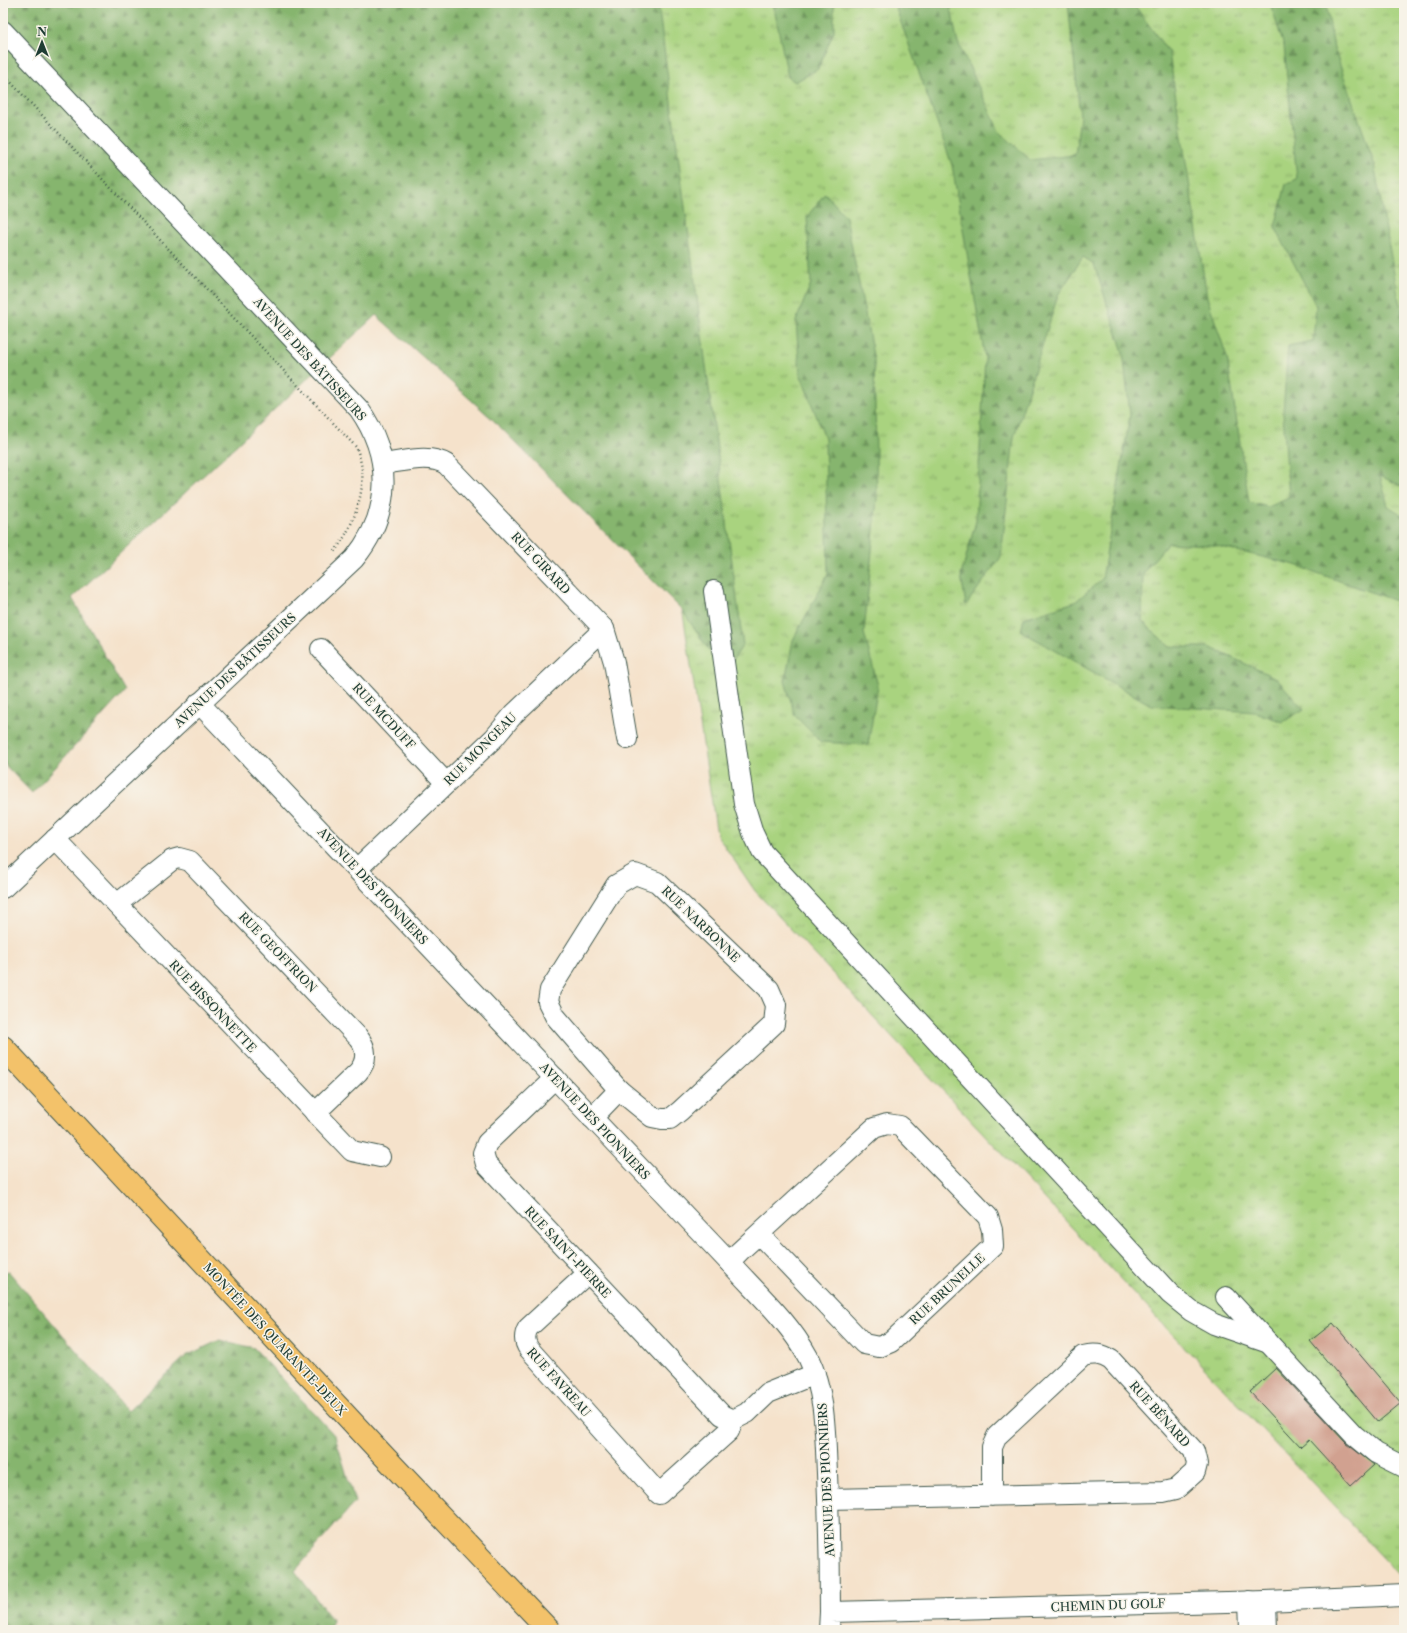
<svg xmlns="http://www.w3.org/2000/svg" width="1407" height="1633" viewBox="0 0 1407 1633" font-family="'Libre Caslon Text',serif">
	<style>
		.grass { fill: url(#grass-tufts); stroke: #64885a }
		.forest { fill: url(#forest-firs); stroke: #527951 }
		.building { fill: #d1a190 }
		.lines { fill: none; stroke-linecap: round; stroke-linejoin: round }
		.minor-casing { stroke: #3f564b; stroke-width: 22 }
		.major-casing { stroke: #3f564b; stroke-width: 24 }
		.path { stroke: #3f564b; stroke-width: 2.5; stroke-dasharray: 1 3; stroke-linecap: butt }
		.minor { stroke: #fff; stroke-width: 20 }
		.major { stroke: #f3c26a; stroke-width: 22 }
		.labels { text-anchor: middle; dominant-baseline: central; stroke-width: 3; stroke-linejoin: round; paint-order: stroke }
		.street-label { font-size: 12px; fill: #1f3d34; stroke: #f7f3e8 }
	</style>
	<defs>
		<pattern id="grass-tufts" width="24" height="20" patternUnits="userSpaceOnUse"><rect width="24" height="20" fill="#a9d37f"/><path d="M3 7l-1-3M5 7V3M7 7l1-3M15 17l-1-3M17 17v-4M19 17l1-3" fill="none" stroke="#89ac69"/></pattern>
		<pattern id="forest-firs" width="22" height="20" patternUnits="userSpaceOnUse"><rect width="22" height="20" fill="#86b56e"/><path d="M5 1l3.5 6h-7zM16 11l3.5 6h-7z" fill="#6d945b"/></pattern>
	</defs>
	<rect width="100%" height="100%" fill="#f7f3e8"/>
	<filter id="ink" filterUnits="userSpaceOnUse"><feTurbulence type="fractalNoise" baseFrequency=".025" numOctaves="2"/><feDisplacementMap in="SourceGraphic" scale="8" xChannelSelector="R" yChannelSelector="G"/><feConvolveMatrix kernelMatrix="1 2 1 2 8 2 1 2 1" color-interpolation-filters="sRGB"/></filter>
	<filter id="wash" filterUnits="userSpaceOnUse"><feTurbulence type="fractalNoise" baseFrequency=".012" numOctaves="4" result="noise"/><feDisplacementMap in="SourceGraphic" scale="16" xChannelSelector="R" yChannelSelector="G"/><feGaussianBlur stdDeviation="0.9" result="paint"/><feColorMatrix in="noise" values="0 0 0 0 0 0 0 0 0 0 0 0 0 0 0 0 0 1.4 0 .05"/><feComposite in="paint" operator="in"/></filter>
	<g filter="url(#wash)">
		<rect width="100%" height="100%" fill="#f5e2cb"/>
		<polygon class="grass" points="578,3 1404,3 1404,1580 755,891 717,835 657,444"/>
		<g class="forest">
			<polygon points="3,3 658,3 743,645 724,673 682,610 490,417 376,315 72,598 125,691 32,793 3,763"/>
			<polygon points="773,3 834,3 834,31 818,69 795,82 788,77"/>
			<polygon points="894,3 950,3 957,40 999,131 1030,160 1075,155 1080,116 1068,3 1133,3 1169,53 1207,297 1227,357 1249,502 1268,507 1289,498 1283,413 1288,346 1313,341 1316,306 1275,227 1286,184 1297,179 1284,46 1270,3 1326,3 1334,48 1374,163 1399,301 1404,314 1404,487 1380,476 1388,506 1404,516 1404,604 1295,565 1213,545 1168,543 1143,573 1142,621 1170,647 1209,647 1276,678 1304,709 1283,722 1255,712 1151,705 1021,631 1024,618 1075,602 1102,579 1130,415 1123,352 1094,264 1083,257 1058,295 1014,437 1001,557 966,605 961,575 976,521 985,358 952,165"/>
			<polygon points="825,193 846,217 874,360 877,499 864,633 878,686 868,745 821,742 795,716 785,681 793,640 828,574 825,439 800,373 796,321 811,283 807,217"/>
			<polygon points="3,1271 9,1272 128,1411 186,1356 220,1340 254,1348 335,1436 355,1502 295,1571 333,1621 329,1630 3,1630"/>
		</g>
		<g id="blocks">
			<g class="building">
				<polygon points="1333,1323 1401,1403 1378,1422 1310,1341"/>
				<polygon points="1276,1368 1346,1443 1374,1465 1351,1486 1309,1440 1301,1447 1250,1392"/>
			</g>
		</g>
	</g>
	<g filter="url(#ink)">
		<use href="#blocks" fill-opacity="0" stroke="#3f564b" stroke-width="1"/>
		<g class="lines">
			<defs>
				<g id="minor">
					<path d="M3 31 359 409C393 457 392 513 354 559L3 888"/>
					<path d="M383 464C403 462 428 453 446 464L604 629 614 662 627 739"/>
					<polyline points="714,591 744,804 753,833 762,852 1170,1294 1191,1311 1214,1324 1269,1343"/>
					<polyline points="321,649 446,783"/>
					<path d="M199 703 729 1262C756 1292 789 1321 808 1357 826 1394 825 1433 827 1473 829 1519 830 1566 830 1612"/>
					<polyline points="55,839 352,1151 380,1157"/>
					<polyline points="357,869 494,738 514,714 604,629"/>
					<polygon points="635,874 657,882 769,989 776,1005 774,1024 680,1111 670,1119 662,1119 652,1117 619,1090 555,1016 548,1002 550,990 616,885"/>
					<path d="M117 904 172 860 179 858 190 861 358 1037C367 1048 368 1061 358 1072L315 1113"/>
					<polyline points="555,1078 487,1143 483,1153 486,1164 722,1415 733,1420"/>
					<polyline points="592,1118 619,1090"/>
					<polyline points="729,1262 740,1251 874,1128 887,1124 900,1126 988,1217 992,1230 993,1246 891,1342 879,1347 864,1344 759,1234"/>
					<path d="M588 1273 528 1328C524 1335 524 1342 529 1349L659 1494 729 1431 733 1420 747 1413 768 1393 815 1374"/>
					<polyline points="1226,1297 1354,1435 1376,1453 1404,1467"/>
					<path d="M828 1499 1163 1492 1176 1489 1195 1472 1197 1464 1194 1451 1111 1360C1101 1354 1094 1353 1083 1356L997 1436 992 1447V1496"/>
					<polyline points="1249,1601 1250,1630"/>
					<polyline points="1266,1601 1267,1630"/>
					<polyline points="829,1630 830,1612 1266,1601 1404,1595"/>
				</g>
				<polyline id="major" points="3,1047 382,1454 549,1630"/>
			</defs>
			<use href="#minor" class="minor-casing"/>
			<use href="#major" class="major-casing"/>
			<path class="path" d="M3 74 356 447C359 454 361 462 362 470 365 496 350 534 333 553"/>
			<use href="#minor" class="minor"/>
			<use href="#major" class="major"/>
		</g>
	</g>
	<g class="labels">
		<g class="street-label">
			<text transform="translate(310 359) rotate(48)">AVENUE DES BÂTISSEURS</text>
			<text transform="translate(541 563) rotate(47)">RUE GIRARD</text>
			<text transform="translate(235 670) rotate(-43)">AVENUE DES BÂTISSEURS</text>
			<text transform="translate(384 716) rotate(47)">RUE MCDUFF</text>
			<text transform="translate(480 749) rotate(-45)">RUE MONGEAU</text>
			<text transform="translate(373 886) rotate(47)">AVENUE DES PIONNIERS</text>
			<text transform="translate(701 924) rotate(44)">RUE NARBONNE</text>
			<text transform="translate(278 952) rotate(46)">RUE GEOFFRION</text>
			<text transform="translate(213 1006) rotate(47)">RUE BISSONNETTE</text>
			<text transform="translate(595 1121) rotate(47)">AVENUE DES PIONNIERS</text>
			<text transform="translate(568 1252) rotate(47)">RUE SAINT-PIERRE</text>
			<text transform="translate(947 1289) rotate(-43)">RUE BRUNELLE</text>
			<text transform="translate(275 1339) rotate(47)">MONTÉE DES QUARANTE-DEUX</text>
			<text transform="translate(559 1382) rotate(48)">RUE FAVREAU</text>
			<text transform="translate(1160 1414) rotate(48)">RUE BÉNARD</text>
			<text transform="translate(826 1480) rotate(-93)">AVENUE DES PIONNIERS</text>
			<text transform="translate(1108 1605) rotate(-2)">CHEMIN DU GOLF</text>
		</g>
	</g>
	<rect width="1407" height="1633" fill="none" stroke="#f7f3e8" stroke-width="16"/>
	<g transform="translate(42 42)" stroke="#f7f3e8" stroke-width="3" paint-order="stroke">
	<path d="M0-3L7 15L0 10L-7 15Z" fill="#1f3d34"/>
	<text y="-6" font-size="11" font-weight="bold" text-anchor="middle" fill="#1f3d34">N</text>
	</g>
</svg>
